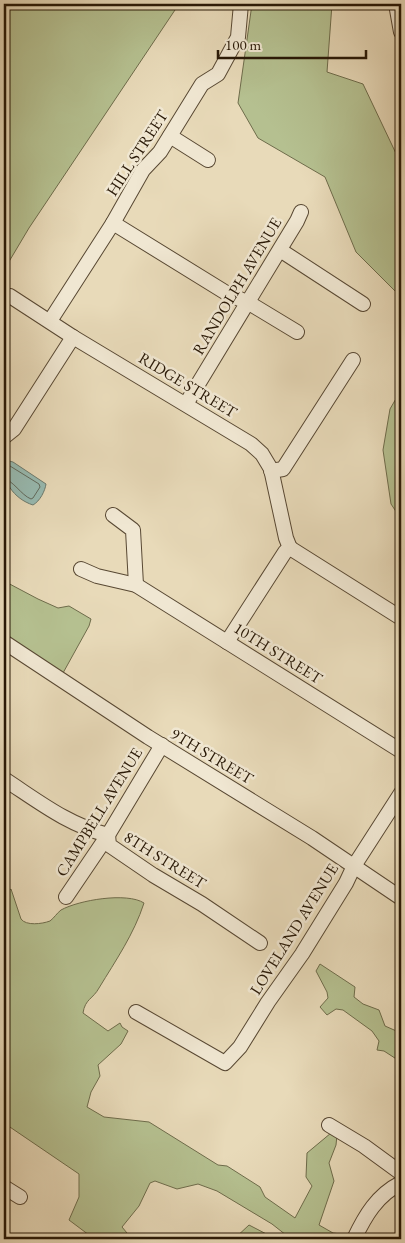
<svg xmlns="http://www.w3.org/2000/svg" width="405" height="1243" viewBox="0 0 405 1243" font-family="'EB Garamond',serif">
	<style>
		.green { fill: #b5c090; stroke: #6e6c4b }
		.water { fill: #97bab1; stroke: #6b796d }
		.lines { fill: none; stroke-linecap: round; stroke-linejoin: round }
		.shore { stroke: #60695c; stroke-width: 1 }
		.minor-casing { stroke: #584833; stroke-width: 16 }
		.minor { stroke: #f0e7d2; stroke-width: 14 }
		.labels { text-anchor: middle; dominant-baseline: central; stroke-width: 5; stroke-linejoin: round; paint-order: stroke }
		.street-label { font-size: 16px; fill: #281806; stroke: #f0e7d2 }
	</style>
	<rect width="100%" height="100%" fill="#e8dab9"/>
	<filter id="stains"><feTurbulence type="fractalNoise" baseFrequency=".004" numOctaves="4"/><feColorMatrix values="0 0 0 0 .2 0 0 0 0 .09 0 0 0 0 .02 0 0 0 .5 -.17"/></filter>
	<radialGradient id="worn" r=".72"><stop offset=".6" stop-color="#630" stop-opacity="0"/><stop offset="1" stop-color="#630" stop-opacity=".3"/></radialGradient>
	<g class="green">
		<polygon points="4,4 179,4 29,228 4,270"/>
		<polygon points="252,4 332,4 327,72 363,84 401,164 401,297 356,252 325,177 258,138 238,103"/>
		<polygon points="401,390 401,519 391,504 383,450 390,409"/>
		<polygon points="4,581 38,599 58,608 69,606 91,619 89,626 63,673 35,659 4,633"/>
		<path d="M11 889 21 919C26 926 42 924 50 921 54 918 57 913 61 910 79 900 127 892 144 903 134 934 116 960 99 988 93 999 85 999 83 1013L108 1031 120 1023 122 1027 128 1031 121 1044 98 1065 100 1076 91 1092 87 1107 104 1117 149 1122 218 1165 227 1166 260 1187 265 1197 295 1218 312 1186 306 1177 307 1153 331 1133 337 1135 336 1145 329 1163 334 1181 319 1225 333 1233 349 1235 347 1239H295L286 1235 272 1224 217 1191 198 1184 177 1189 155 1181 150 1183 139 1206 122 1227 132 1239H92L89 1235 69 1220 79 1197V1174L4 1123V893H6Z"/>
		<polygon points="320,964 355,987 354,997 363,1004 379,1010 385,1026 401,1033 401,1062 384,1051 377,1050 379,1041 372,1031 343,1010 336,1009 327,1015 320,1007 328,998 327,992 316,971"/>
		<polygon points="249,1225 276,1239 234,1239"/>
	</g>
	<path class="water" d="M5 460 13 462 46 484C45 491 40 501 33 505 14 499 0 480 5 460Z"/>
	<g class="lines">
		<path class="shore" d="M4 465 10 466 39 484 40 487 33 498 31 499C21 495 13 480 4 479"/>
		<defs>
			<g id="minor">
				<polyline points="396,4 401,32"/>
				<polyline points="170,136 208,160"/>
				<polyline points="113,223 228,294 249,303 297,332"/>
				<polyline points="280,250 363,304"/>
				<polyline points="10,296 73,337 251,444 262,454 271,469 286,538 290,548"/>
				<polyline points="50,321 113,223 143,170 160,152 202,84 218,74 238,37 241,4"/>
				<polyline points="186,404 297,221 301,212"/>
				<polyline points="4,437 14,429 73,337"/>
				<polyline points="271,471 283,469 353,360"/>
				<polyline points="113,515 133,530 136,585"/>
				<polyline points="290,548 401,618"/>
				<polyline points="81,569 97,576 136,585 401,751"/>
				<polyline points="4,642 148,737 312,838 401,898"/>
				<polyline points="227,642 285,552 290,548"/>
				<path d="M4 779C38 801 68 825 108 835"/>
				<polyline points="108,835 109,845 153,875 202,904 260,943"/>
				<polyline points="66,897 108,835 162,745"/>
				<polyline points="136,1012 225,1063 240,1047 268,1002 302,954 346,883 354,866 401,793"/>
				<polyline points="329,1125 364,1146 401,1173"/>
				<polyline points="4,1187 20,1197"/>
				<path d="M354 1239C365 1216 377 1195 401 1183"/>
			</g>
		</defs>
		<use href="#minor" class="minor-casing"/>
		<use href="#minor" class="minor"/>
	</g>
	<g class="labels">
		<g class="street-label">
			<text transform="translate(137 153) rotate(-57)">HILL STREET</text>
			<text transform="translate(237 286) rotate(-59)">RANDOLPH AVENUE</text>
			<text transform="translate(188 385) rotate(31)">RIDGE STREET</text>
			<text transform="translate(278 653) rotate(32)">10TH STREET</text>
			<text transform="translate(212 756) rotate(31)">9TH STREET</text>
			<text transform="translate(99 812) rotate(-58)">CAMPBELL AVENUE</text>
			<text transform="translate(165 860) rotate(32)">8TH STREET</text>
			<text transform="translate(294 929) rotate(-58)">LOVELAND AVENUE</text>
		</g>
	</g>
	<rect width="405" height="1243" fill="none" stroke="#e8dab9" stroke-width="20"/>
	<rect x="5" y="5" width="395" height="1233" fill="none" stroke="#281806" stroke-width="2.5"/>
	<rect x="10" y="10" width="385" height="1223" fill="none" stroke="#281806"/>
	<path d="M218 50v8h148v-8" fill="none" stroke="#281806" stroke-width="2.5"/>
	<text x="225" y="50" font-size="15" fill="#281806" stroke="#f0e7d2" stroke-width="4" paint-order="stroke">100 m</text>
	<rect width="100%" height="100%" filter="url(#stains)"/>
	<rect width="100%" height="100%" fill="url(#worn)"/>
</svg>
